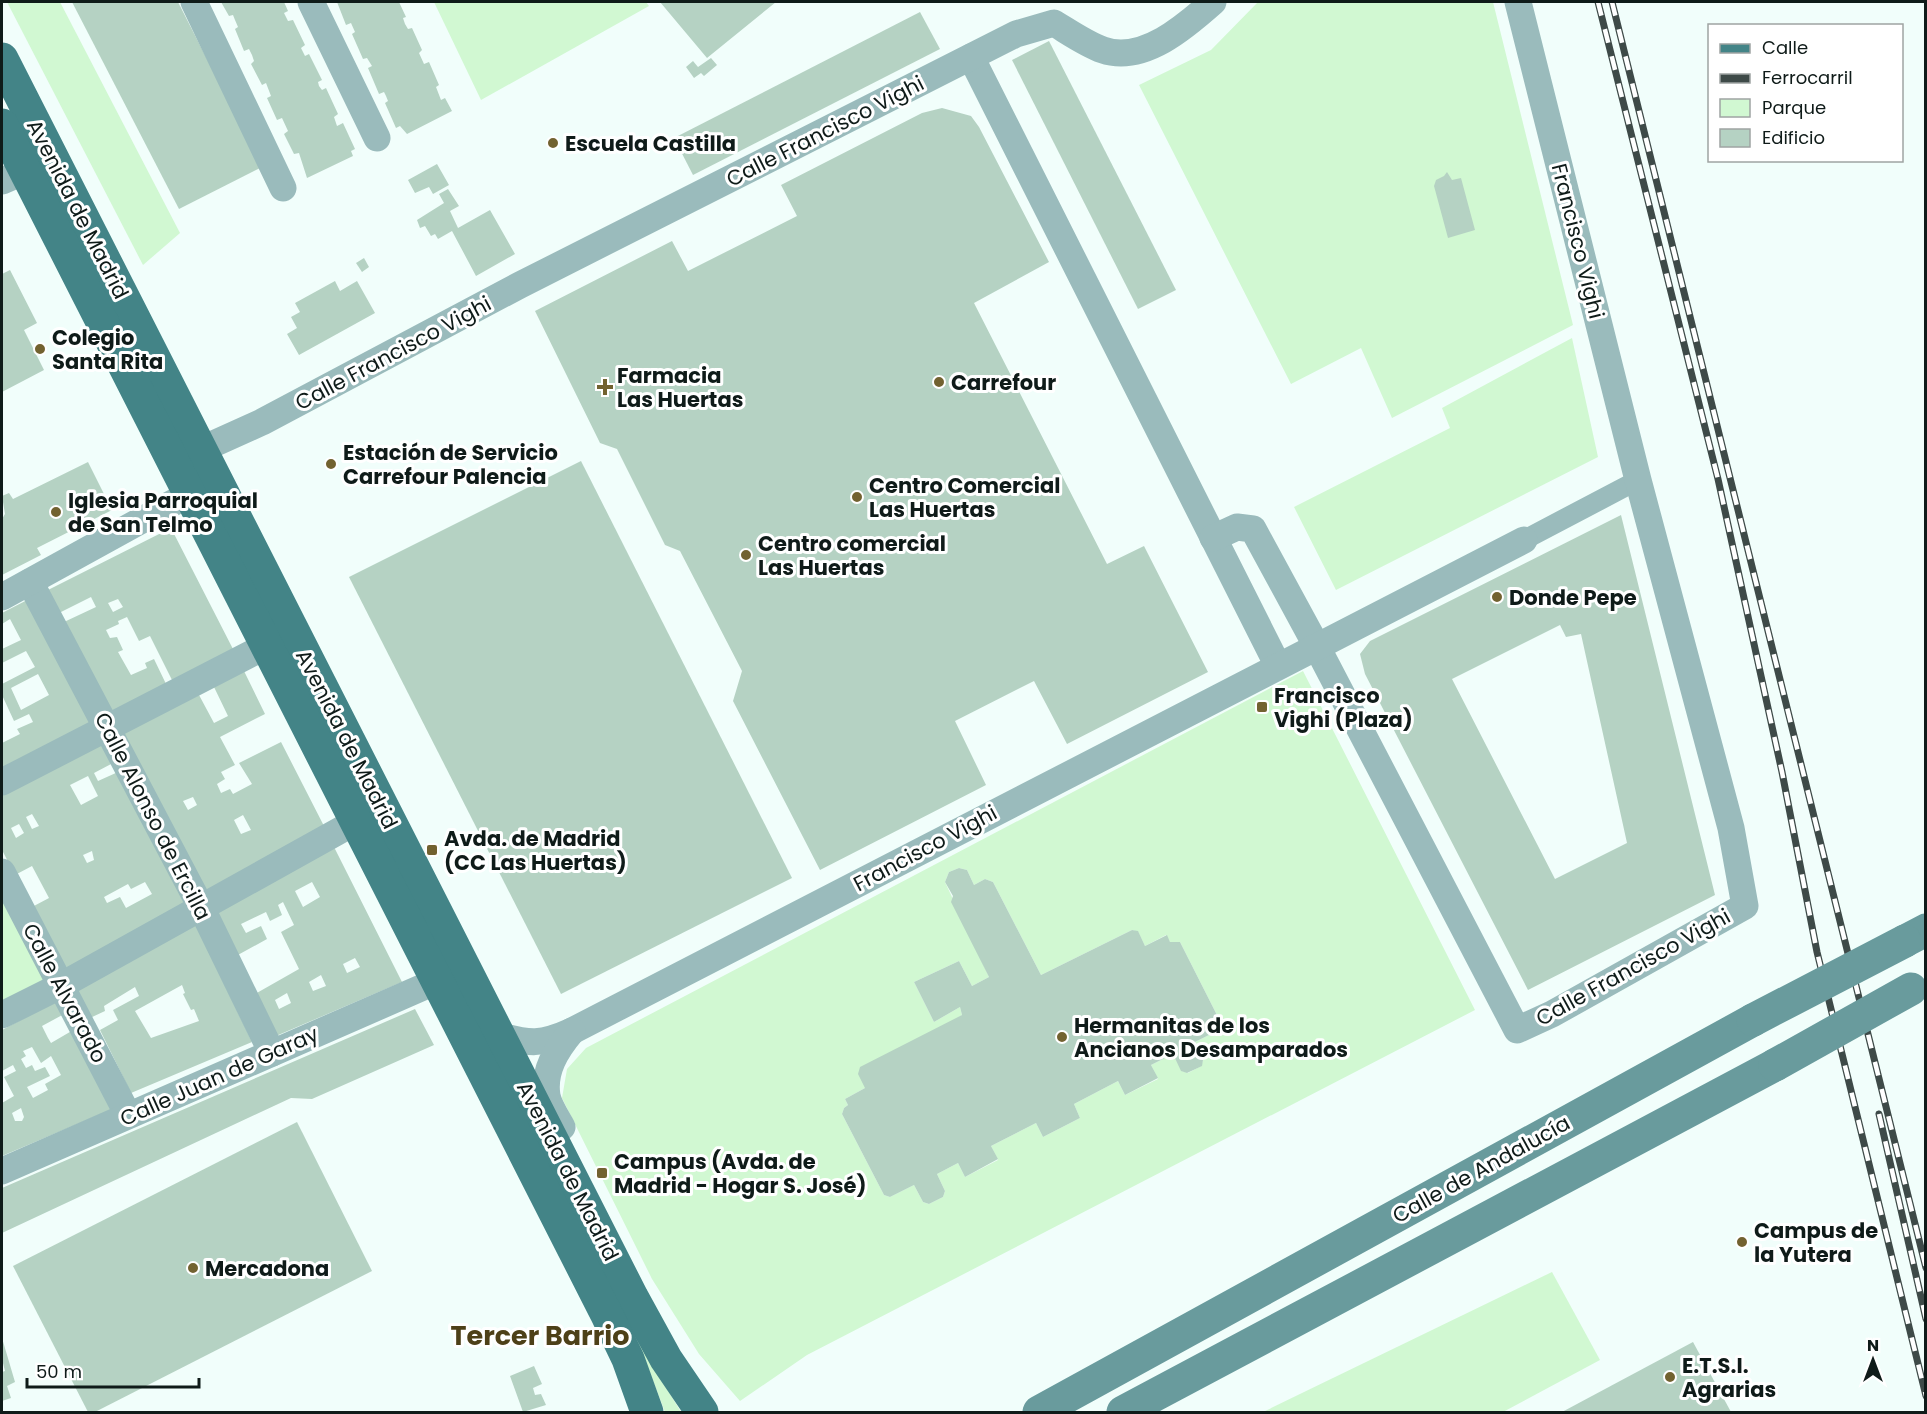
<svg xmlns="http://www.w3.org/2000/svg" width="1927" height="1414" viewBox="0 0 1927 1414" font-family="Poppins,sans-serif">
	<style>
		.green { fill: #d1f8d2; fill-rule: evenodd }
		.building { fill: #b5d2c3; fill-rule: evenodd }
		.lines { fill: none; stroke-linecap: round; stroke-linejoin: round }
		.pedestrian { stroke: #9abbbc; stroke-width: 20 }
		.minor { stroke: #9abbbc; stroke-width: 27 }
		.secondary { stroke: #699b9d; stroke-width: 33 }
		.primary { stroke: #438487; stroke-width: 33 }
		.rail-casing { stroke: #3e4a48; stroke-width: 7 }
		.rail { stroke: #fff; stroke-width: 4.5; stroke-dasharray: 14; stroke-linecap: butt }
		.secondary-bridge { stroke: #699b9d; stroke-width: 33 }
		.poi-dot { fill: #726230; stroke: #fff; stroke-width: 2 }
		.labels { text-anchor: middle; dominant-baseline: central; stroke-width: 6; stroke-linejoin: round; paint-order: stroke }
		.street-label { font-size: 21px; fill: #0f1b19; stroke: #fff }
		.poi-label { font-size: 21px; font-weight: bold; fill: #0f1b19; stroke: #fff; text-anchor: start }
		.district-label { font-size: 27px; font-weight: bold; fill: #4d4018; stroke: #fff }
	</style>
	<rect width="100%" height="100%" fill="#f1fefb"/>
	<g class="green">
		<polygon points="7,2 60,2 180,233 143,265"/>
		<polygon points="434,2 646,2 649,6 481,100"/>
		<polygon points="1258,2 1493,2 1573,325 1392,418 1361,348 1291,384 1139,85 1211,50"/>
		<polygon points="1572,338 1598,457 1336,590 1294,507 1450,428 1442,408"/>
		<path d="M1303 671 1475 1010 807 1355 740 1401 699 1354 652 1279 562 1098 567 1069 586 1048ZM959 868 967 870 974 885 985 879 993 882 1041 975 1132 930 1138 932 1145 946 1166 935 1170 942H1180L1221 1023 1219 1030 1195 1042 1203 1060 1201 1066 1188 1073 1182 1071 1173 1054 1151 1065 1158 1079 1125 1095 1118 1081 1074 1104 1080 1118 1043 1137 1036 1123 991 1146 998 1160 965 1177 958 1163 937 1174 945 1191 943 1197 929 1204 923 1202 914 1185 890 1197 884 1195 842 1114 844 1108 848 1105 845 1099 865 1088 962 1015 960 1007 934 1022 914 982 959 961 972 986 989 977 945 882 949 872Z"/>
		<polygon points="2,871 62,985 2,1015"/>
		<polygon points="1552,1272 1600,1360 1503,1412 1263,1412"/>
		<polygon points="627,1313 653,1366 681,1412 665,1412"/>
	</g>
	<g class="building">
		<polygon points="72,2 178,2 262,167 179,209"/>
		<polygon points="221,2 284,2 288,11 284,13 288,21 293,20 305,45 301,48 305,56 309,54 322,80 318,82 319,86 322,90 326,88 338,114 334,117 337,126 343,123 355,149 351,151 353,156 307,178 299,153 294,154 284,134 288,131 282,118 277,120 267,98 271,96 266,83 262,85 251,64 254,61 252,55 249,49 244,51 235,29 238,27 235,20 233,15 229,16"/>
		<polygon points="337,2 399,2 406,17 403,18 405,24 408,29 412,28 422,50 419,53 424,64 429,62 439,85 436,87 441,100 445,98 452,111 407,134 400,126 396,128 385,103 388,101 386,96 384,92 379,94 368,68 372,66 367,58 363,59 352,34 355,32 351,23 346,25"/>
		<polygon points="660,2 720,3 776,2 707,58"/>
		<polygon points="920,12 940,49 693,175 674,138"/>
		<polygon points="1049,41 1176,290 1138,309 1012,60"/>
		<polygon points="711,58 717,65 704,76 701,73 694,78 686,67 693,61 698,67"/>
		<polygon points="942,108 971,116 979,127 1049,262 974,303 1107,564 1144,546 1208,672 1067,744 1034,681 955,721 986,785 820,870 733,701 742,671 680,551 665,545 617,449 600,443 535,311 672,241 688,271 797,216 781,185 922,113"/>
		<polygon points="437,164 449,185 433,194 429,187 415,193 408,180"/>
		<polygon points="1447,172 1452,180 1461,178 1475,230 1448,238 1434,186 1436,180 1444,176"/>
		<polygon points="448,189 459,206 450,211 458,228 490,210 515,254 476,276 452,231 438,239 435,234 431,236 425,226 420,228 417,220 444,203 439,194"/>
		<polygon points="364,258 369,267 362,272 356,263"/>
		<polygon points="10,270 37,323 24,330 44,370 2,392 2,274"/>
		<polygon points="335,281 340,291 357,281 375,313 299,355 287,334 297,328 291,317 300,312 295,303"/>
		<polygon points="581,461 792,878 561,994 349,577"/>
		<polygon points="88,462 112,510 37,548 41,555 2,575 2,519 5,514 2,496 9,493 13,499"/>
		<path d="M1621 515 1715 895 1528 990 1365 674 1360 654 1370 641ZM1560 625 1566 637 1581 634 1627 843 1555 879 1452 679Z"/>
		<path d="M171 528 234 651 173 682 150 636 139 641 127 617 118 621 119 624 106 630 110 638 117 637 123 650 118 652 131 675 147 668 145 663 154 659 167 686 111 715 64 622 96 607 91 597 59 613 48 590ZM118 599 123 607 113 612 108 603Z"/>
		<path d="M31 598 92 724 2 770V743L20 734 17 729 33 722 29 714 14 721 2 695V684L35 667 26 651 2 663V649L21 640 10 619 2 624V613ZM38 674 49 695 21 710 11 688Z"/>
		<path d="M244 671 265 714 220 737 235 765 221 772 225 779 217 784 221 793 230 789 233 794 252 784 239 763 281 742 325 828 205 895 121 734 199 695 214 723 228 716 214 687ZM193 797 197 805 188 810 183 801ZM243 815 251 830 241 834 234 820Z"/>
		<path d="M103 743 113 763 94 773 98 781 118 772 186 905 66 973 32 907 49 898 32 866 15 875 2 850V793ZM88 776 98 796 81 805 70 785ZM32 814 39 826 32 829 26 817ZM19 824 24 833 16 838 11 828ZM92 851 94 860 87 863 83 855ZM145 882 152 894 126 908 120 897 107 903 104 897 128 884 131 889Z"/>
		<path d="M334 847 402 982 276 1036 255 994 299 969 281 932 294 925 283 902 278 905 282 915 270 921 266 912 241 924 246 933 261 926 267 939 236 956 214 913ZM312 882 320 897 303 907 295 891ZM355 958 360 967 347 973 343 964ZM321 975 326 986 313 991 309 982ZM287 993 291 1003 279 1009 275 1000Z"/>
		<polygon points="959,868 967,870 974,885 985,879 993,882 1041,975 1132,930 1138,931 1145,946 1167,935 1170,942 1180,942 1221,1023 1219,1030 1195,1042 1203,1060 1202,1066 1187,1073 1181,1071 1173,1054 1151,1065 1158,1078 1125,1095 1118,1081 1074,1104 1080,1118 1043,1137 1036,1123 991,1146 998,1159 965,1177 958,1163 937,1174 945,1191 943,1197 929,1204 923,1202 914,1185 890,1197 884,1195 842,1114 844,1108 848,1105 845,1099 865,1088 858,1074 860,1067 962,1015 960,1007 934,1022 914,982 959,961 972,986 989,977 951,902 953,896 945,882 949,872"/>
		<path d="M195 923 252 1042 131 1093 100 1030 118 1020 113 1010 139 996 135 987 104 1006 105 1011 90 1018 76 990ZM182 985 185 993 183 994 191 1010 194 1009 199 1021 151 1038 135 1011Z"/>
		<path d="M58 1000 66 1013 42 1026 48 1038 51 1043 75 1029 115 1108 2 1156V1103L14 1096 4 1077 16 1071 13 1065 2 1071V1030ZM32 1047 41 1063 51 1056 61 1075 45 1084 48 1090 33 1098 27 1087 50 1076 45 1067 35 1071 32 1065 26 1068 21 1059 26 1056 23 1051ZM21 1108 24 1117 22 1121H15L12 1113Z"/>
		<polygon points="415,1009 434,1045 312,1099 291,1098 2,1233 2,1188"/>
		<polygon points="297,1122 372,1271 95,1412 88,1412 13,1266"/>
		<polygon points="2,1338 15,1382 7,1386 11,1398 2,1401 2,1372 5,1371 2,1359"/>
		<polygon points="1693,1342 1731,1412 1562,1412"/>
		<polygon points="534,1366 542,1384 533,1388 535,1395 541,1394 546,1405 523,1412 510,1376"/>
	</g>
	<g class="lines">
		<polyline class="pedestrian" points="1524,540 1638,480"/>
		<g class="minor">
			<polyline points="194,2 283,188"/>
			<polyline points="311,2 377,138"/>
			<polyline points="971,57 1278,666"/>
			<polyline points="2,181 25,171"/>
			<path d="M200 450 262 422 520 285 1016 34 1054 23C1069 32 1086 44 1103 50 1143 64 1186 26 1213 2"/>
			<polyline points="1213,538 1237,527 1253,529 1316,645 1517,1030 1552,1014 1745,906 1731,828 1638,480 1518,2"/>
			<polyline points="30,582 202,909 272,1053"/>
			<polyline points="2,597 189,494"/>
			<polyline points="2,782 266,646"/>
			<polyline points="2,872 128,1115"/>
			<polyline points="2,1015 62,985 355,822"/>
			<path d="M497 1035C530 1044 541 1045 572 1031L1524 540"/>
			<path d="M562 1127C557 1118 549 1106 547 1096 543 1071 556 1050 572 1031"/>
			<polyline points="2,1171 437,981"/>
		</g>
		<g class="secondary">
			<polyline points="1905,941 1926,930"/>
			<polyline points="1039,1412 1753,1020"/>
			<polyline points="1123,1412 1775,1065"/>
		</g>
		<g class="primary">
			<polyline points="2,59 632,1297 666,1359 702,1412"/>
			<polyline points="2,125 606,1313 628,1359 647,1412"/>
		</g>
		<defs>
			<g id="rail">
				<polyline points="1598,2 1718,479 1782,772 1817,952 1926,1396"/>
				<polyline points="1612,2 1926,1268"/>
				<polyline points="1879,1114 1926,1319"/>
			</g>
		</defs>
		<use href="#rail" class="rail-casing"/>
		<use href="#rail" class="rail"/>
		<g class="secondary-bridge">
			<polyline points="1753,1020 1905,941"/>
			<polyline points="1775,1065 1911,989"/>
		</g>
	</g>
	<g class="poi-dot">
		<circle cx="553" cy="143" r="6"/>
		<circle cx="40" cy="349" r="6"/>
		<circle cx="939" cy="382" r="6"/>
		<path d="M602 378h6v6h6v6h-6v6h-6v-6h-6v-6h6z"/>
		<circle cx="331" cy="464" r="6"/>
		<circle cx="857" cy="497" r="6"/>
		<circle cx="56" cy="512" r="6"/>
		<circle cx="746" cy="555" r="6"/>
		<circle cx="1497" cy="597" r="6"/>
		<rect x="1256" y="701" width="12" height="12" rx="3"/>
		<rect x="426" y="844" width="12" height="12" rx="3"/>
		<circle cx="1062" cy="1037" r="6"/>
		<rect x="596" y="1167" width="12" height="12" rx="3"/>
		<circle cx="1742" cy="1242" r="6"/>
		<circle cx="193" cy="1268" r="6"/>
		<circle cx="1670" cy="1377" r="6"/>
	</g>
	<g class="labels">
		<g class="street-label">
			<text transform="translate(825 131) rotate(-27)">Calle Francisco Vighi</text>
			<text transform="translate(78 209) rotate(63)">Avenida de Madrid</text>
			<text transform="translate(1578 241) rotate(76)">Francisco Vighi</text>
			<text transform="translate(393 353) rotate(-28)">Calle Francisco Vighi</text>
			<text transform="translate(347 739) rotate(63)">Avenida de Madrid</text>
			<text transform="translate(153 816) rotate(63)">Calle Alonso de Ercilla</text>
			<text transform="translate(925 848) rotate(-28)">Francisco Vighi</text>
			<text transform="translate(1633 967) rotate(-29)">Calle Francisco Vighi</text>
			<text transform="translate(65 993) rotate(62)">Calle Alvarado</text>
			<text transform="translate(219 1076) rotate(-24)">Calle Juan de Garay</text>
			<text transform="translate(1481 1169) rotate(-29)">Calle de Andalucía</text>
			<text transform="translate(568 1171) rotate(63)">Avenida de Madrid</text>
		</g>
		<g class="poi-label">
			<text x="565" y="143">Escuela Castilla</text>
			<text x="52" y="337">Colegio<tspan x="52" dy="24">Santa Rita</tspan></text>
			<text x="617" y="375">Farmacia<tspan x="617" dy="24">Las Huertas</tspan></text>
			<text x="951" y="382">Carrefour</text>
			<text x="343" y="452">Estación de Servicio<tspan x="343" dy="24">Carrefour Palencia</tspan></text>
			<text x="869" y="485">Centro Comercial<tspan x="869" dy="24">Las Huertas</tspan></text>
			<text x="68" y="500">Iglesia Parroquial<tspan x="68" dy="24">de San Telmo</tspan></text>
			<text x="758" y="543">Centro comercial<tspan x="758" dy="24">Las Huertas</tspan></text>
			<text x="1509" y="597">Donde Pepe</text>
			<text x="1274" y="695">Francisco<tspan x="1274" dy="24">Vighi (Plaza)</tspan></text>
			<text x="444" y="838">Avda. de Madrid<tspan x="444" dy="24">(CC Las Huertas)</tspan></text>
			<text x="1074" y="1025">Hermanitas de los<tspan x="1074" dy="24">Ancianos Desamparados</tspan></text>
			<text x="614" y="1161">Campus (Avda. de<tspan x="614" dy="24">Madrid - Hogar S. José)</tspan></text>
			<text x="1754" y="1230">Campus de<tspan x="1754" dy="24">la Yutera</tspan></text>
			<text x="205" y="1268">Mercadona</text>
			<text x="1682" y="1365">E.T.S.I.<tspan x="1682" dy="24">Agrarias</tspan></text>
		</g>
		<g class="district-label">
			<text x="540" y="1335">Tercer Barrio</text>
		</g>
	</g>
	<rect width="1927" height="1414" fill="none" stroke="#0f1b19" stroke-width="6"/>
	<rect x="1708" y="24" width="195" height="138" fill="#ffffff" stroke="#9fa4a3" stroke-width="1.5"/>
	<rect x="1720" y="44" width="30" height="9" fill="#438487" stroke="#9fa4a3" stroke-width="1.5"/>
	<text x="1762" y="54" font-size="18" fill="#0f1b19">Calle</text>
	<rect x="1720" y="74" width="30" height="9" fill="#3e4a48" stroke="#9fa4a3" stroke-width="1.5"/>
	<text x="1762" y="84" font-size="18" fill="#0f1b19">Ferrocarril</text>
	<rect x="1720" y="99" width="30" height="18" fill="#d1f8d2" stroke="#9fa4a3" stroke-width="1.5"/>
	<text x="1762" y="114" font-size="18" fill="#0f1b19">Parque</text>
	<rect x="1720" y="129" width="30" height="18" fill="#b5d2c3" stroke="#9fa4a3" stroke-width="1.5"/>
	<text x="1762" y="144" font-size="18" fill="#0f1b19">Edificio</text>
	<g transform="translate(1873 1360)" stroke="#ffffff" stroke-width="4.5" paint-order="stroke">
	<path d="M0-4.5L10 22L0 15L-10 22Z" fill="#0f1b19"/>
	<text y="-9" font-size="16" font-weight="bold" text-anchor="middle" fill="#0f1b19">N</text>
	</g>
	<path d="M27 1378v9h172v-9" fill="none" stroke="#0f1b19" stroke-width="3"/>
	<text x="36" y="1378" font-size="18" fill="#0f1b19" stroke="#ffffff" stroke-width="4.5" paint-order="stroke">50 m</text>
</svg>
